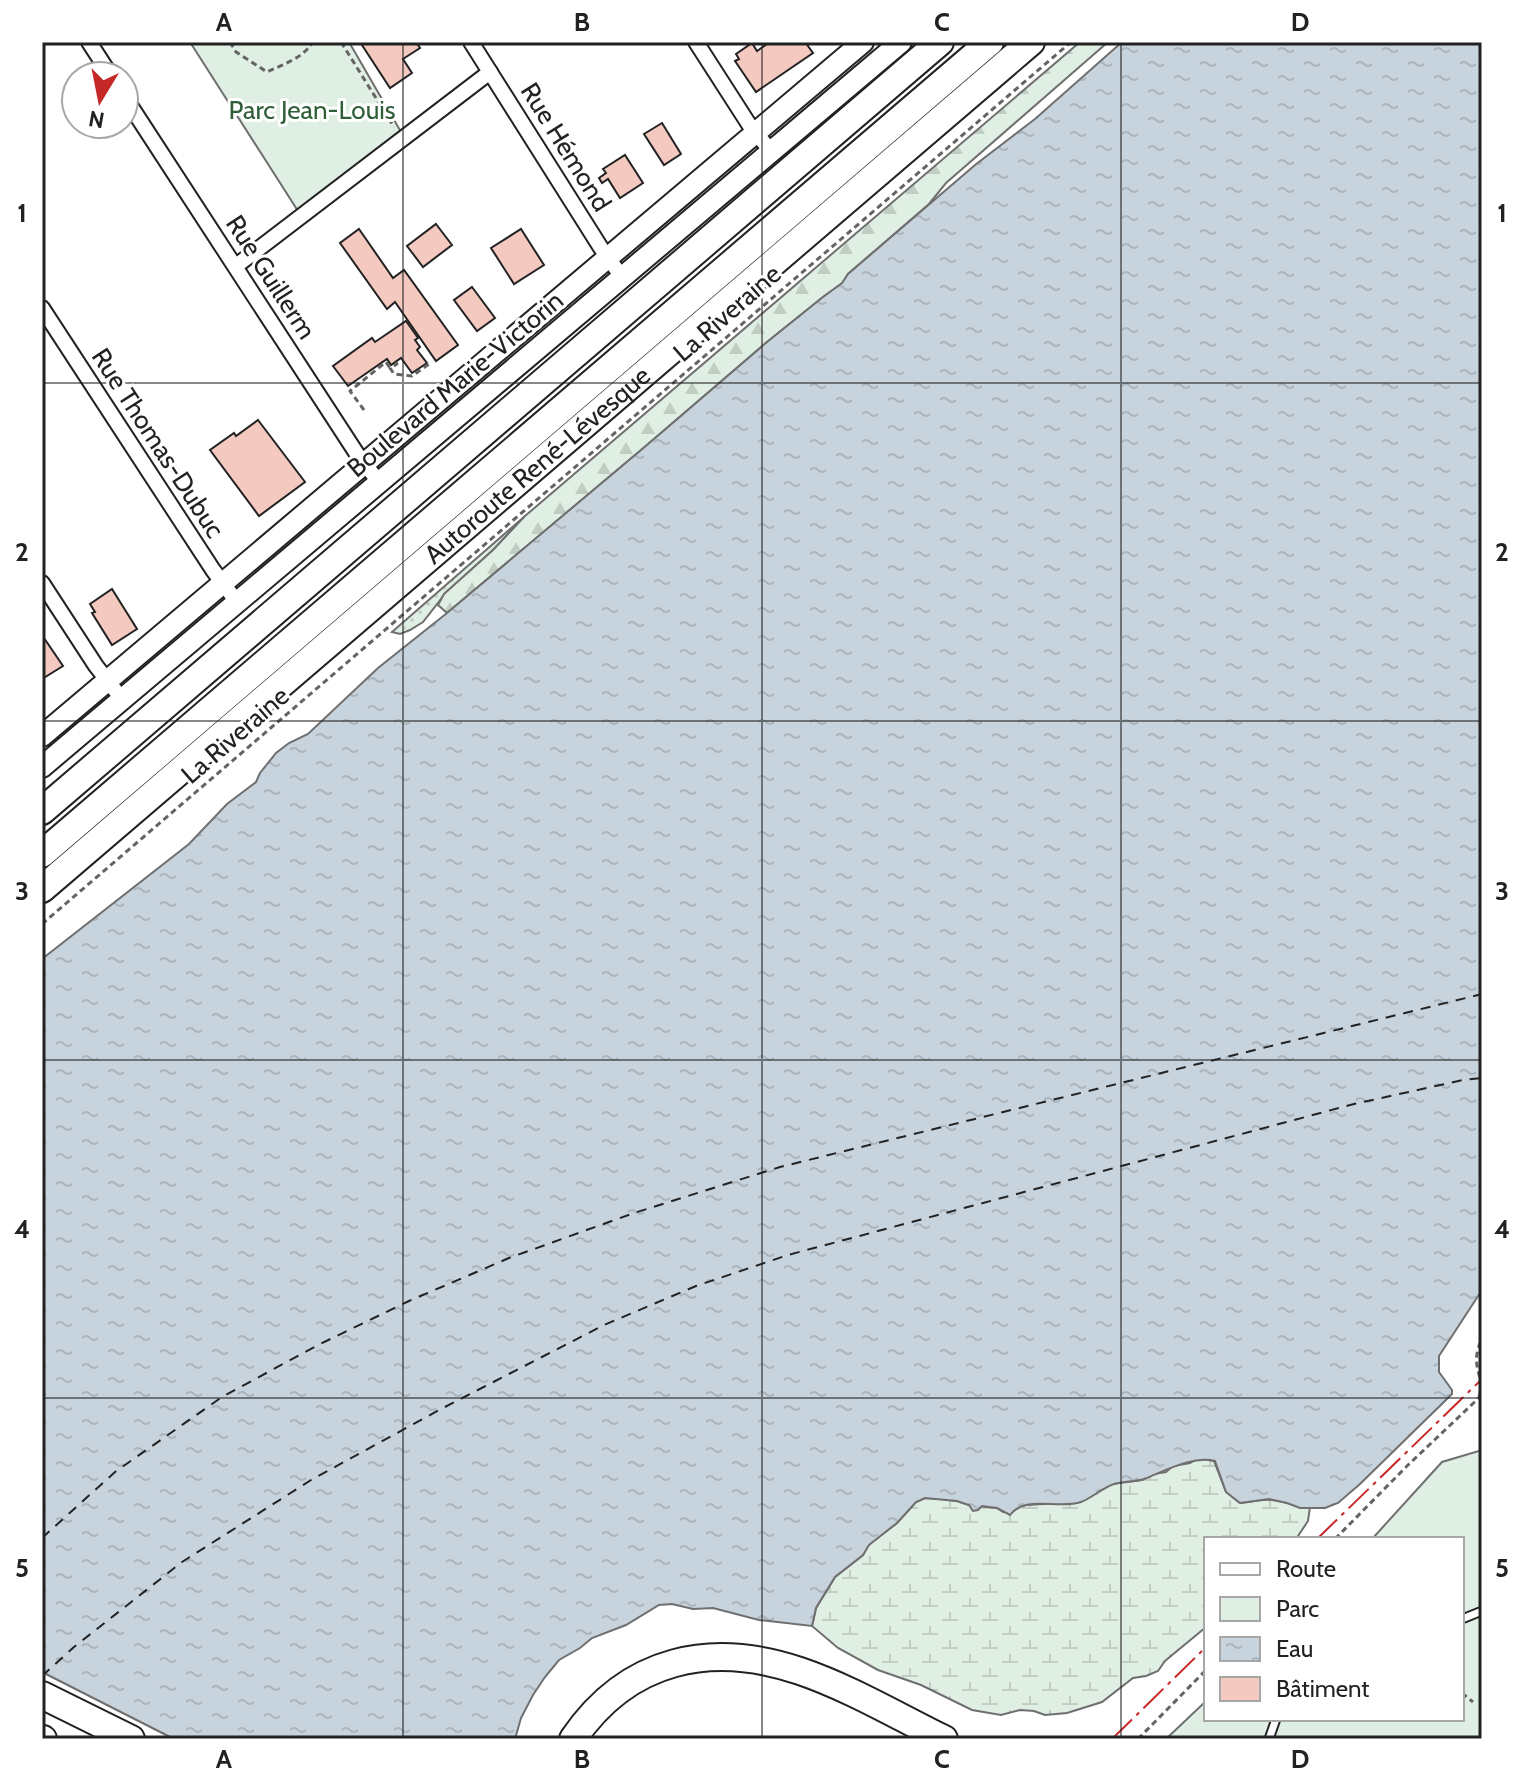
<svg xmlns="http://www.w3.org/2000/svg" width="1524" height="1781" viewBox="0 0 1524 1781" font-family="Cabin,sans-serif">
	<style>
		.grass { fill: url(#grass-dots); stroke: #6f6f6f; stroke-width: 2 }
		.forest { fill: url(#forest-firs); stroke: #6f6f6f; stroke-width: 2 }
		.wetland { fill: url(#wetland-marsh); stroke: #6f6f6f; stroke-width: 2 }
		.green { fill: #e0efe3; stroke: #6f6f6f; stroke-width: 2 }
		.water { fill: url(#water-ripples); stroke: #6f6f6f; stroke-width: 2 }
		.pier { fill: #fff; stroke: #6f6f6f; stroke-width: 2 }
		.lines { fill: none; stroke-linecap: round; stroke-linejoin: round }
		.ferry { stroke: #222; stroke-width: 2; stroke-dasharray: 10 8; stroke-linecap: butt }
		.building { fill: #f3c9c0; stroke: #222; stroke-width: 2 }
		.lane-casing { stroke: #222; stroke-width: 11 }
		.street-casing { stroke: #222; stroke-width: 18 }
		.secondary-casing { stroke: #222; stroke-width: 24 }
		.highway-casing { stroke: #222; stroke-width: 30 }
		.path { stroke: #646464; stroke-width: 3; stroke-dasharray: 6 4; stroke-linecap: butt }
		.lane { stroke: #fff; stroke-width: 7 }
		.street { stroke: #fff; stroke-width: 14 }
		.secondary { stroke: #fff; stroke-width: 20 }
		.highway { stroke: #fff; stroke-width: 26 }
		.power { stroke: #c62828; stroke-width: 2; stroke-dasharray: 28 6 4 6; stroke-linecap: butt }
		.grid { fill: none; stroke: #222; stroke-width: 2; stroke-opacity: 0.55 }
		.labels { text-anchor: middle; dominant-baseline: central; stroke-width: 6; stroke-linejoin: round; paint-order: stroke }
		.park-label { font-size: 26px; fill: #2f5e38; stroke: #fff }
		.street-label { font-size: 26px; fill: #222; stroke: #fff }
		.neatline { fill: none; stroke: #222; stroke-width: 3 }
		.grid-label { font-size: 26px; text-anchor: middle; font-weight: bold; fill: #222 }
	</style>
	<defs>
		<pattern id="grass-dots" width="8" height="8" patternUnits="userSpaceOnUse" patternTransform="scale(2)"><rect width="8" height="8" fill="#e0efe3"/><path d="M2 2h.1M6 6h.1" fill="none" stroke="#c0cdc2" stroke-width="1.8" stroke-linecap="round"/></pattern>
		<pattern id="forest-firs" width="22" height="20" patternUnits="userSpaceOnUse" patternTransform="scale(2)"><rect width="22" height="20" fill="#e0efe3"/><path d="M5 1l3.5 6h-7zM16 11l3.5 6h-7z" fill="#c0cdc2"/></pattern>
		<pattern id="wetland-marsh" width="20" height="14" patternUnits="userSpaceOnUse" patternTransform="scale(2)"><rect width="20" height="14" fill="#e0efe3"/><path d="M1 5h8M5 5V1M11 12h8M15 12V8" fill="none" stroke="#c0cdc2"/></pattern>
		<pattern id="water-ripples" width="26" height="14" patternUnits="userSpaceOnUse" patternTransform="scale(2)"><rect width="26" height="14" fill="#c7d3dd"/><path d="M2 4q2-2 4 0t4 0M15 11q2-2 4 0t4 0" fill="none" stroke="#abb5bd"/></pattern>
	</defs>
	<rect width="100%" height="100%" fill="#fff"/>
	<polygon class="grass" points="525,516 493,550 445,594 423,622 410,630 400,634 392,632"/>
	<polygon class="forest" points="1080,42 1108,42 946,183 929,204 848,274 843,283 823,297 767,342 647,445 447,613 438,605 444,594 493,550 525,516"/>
	<path class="wetland" d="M1199 1458 1214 1461 1226 1492 1240 1503C1250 1502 1262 1499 1272 1500 1286 1501 1297 1508 1310 1507L1308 1521 1296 1539H1206V1627L1165 1661 1158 1671 1146 1676 1133 1678 1102 1702 1067 1713 1045 1715 1034 1711 1020 1710 1001 1715 972 1710 921 1685 878 1670 838 1648 812 1626 816 1608 835 1577 863 1555 868 1545 897 1523 916 1502 925 1498 941 1499 957 1501 969 1505 997 1508 1003 1512H1012L1015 1508 1025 1505 1045 1504 1112 1484 1142 1480 1154 1474 1166 1472 1173 1466 1190 1463Z"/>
	<g class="green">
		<polygon points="190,42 349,42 401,132 298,211"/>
		<polygon points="1482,1450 1482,1739 1166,1739 1206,1701 1206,1719 1462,1719 1462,1539 1372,1539 1442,1462"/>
	</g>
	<path class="water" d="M1122 42H1482V1290L1439 1356V1372L1452 1390V1394L1360 1484 1338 1503 1325 1508H1300L1287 1503 1269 1499 1240 1503 1226 1492 1215 1461C1193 1455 1165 1471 1144 1479 1135 1482 1124 1481 1114 1484 1102 1488 1092 1498 1081 1502 1058 1510 1026 1494 1010 1515L997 1508 982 1506 978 1510 973 1511 969 1505 957 1501 925 1498 916 1502 897 1523 869 1545 863 1555 835 1577 816 1608 812 1626 759 1620 713 1608 693 1609 672 1604 659 1605 626 1625 592 1638 580 1648 559 1660 545 1677 533 1695 521 1718 515 1739H42V959L189 844 227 804 256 782 260 773 276 753 289 743 308 734 378 668 447 613 647 445 767 342 823 297 842 283 848 274 975 165 1035 119Z"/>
	<polygon class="pier" points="42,1672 174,1739 42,1739"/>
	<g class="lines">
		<g class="ferry">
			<polyline points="42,1538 115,1472 222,1397 318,1345 409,1301 509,1258 634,1213 780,1167 1482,994"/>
			<polyline points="42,1676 74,1647 182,1562 311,1480 441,1409 604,1325 696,1286 788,1255 1354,1104 1463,1080 1482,1078"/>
		</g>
	</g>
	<g class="building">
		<polygon points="360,42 416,42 420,48 403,59 412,73 390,88"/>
		<polygon points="770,42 805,42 813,53 756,92 735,61 739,59 736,54 752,43 757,51"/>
		<polygon points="662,123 681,154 664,165 644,134"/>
		<polygon points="625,155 643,183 620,198 608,179 602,183 599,178 606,173 603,169"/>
		<polygon points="436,224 452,245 423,267 407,246"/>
		<polygon points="359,229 393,278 404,270 458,345 436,361 395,302 387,309 340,243"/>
		<polygon points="521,229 544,265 514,284 491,248"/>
		<polygon points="472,287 495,318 477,331 454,300"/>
		<polygon points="406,321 418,338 415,340 420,347 417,350 427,363 412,373 401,358 391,365 387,359 348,386 333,366 372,338 375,342"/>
		<polygon points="258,420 305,482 259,516 210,450 234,433 236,436"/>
		<polygon points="112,589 137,629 112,645 92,613 95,612 90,604"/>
		<polygon points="44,638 63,666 42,679 42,639"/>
	</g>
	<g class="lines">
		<defs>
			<g id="lane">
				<polyline points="1462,1619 1482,1611"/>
				<polyline points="1269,1739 1276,1719"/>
			</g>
			<g id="street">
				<polyline points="89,42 111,76"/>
				<polyline points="471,42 601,248 622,277"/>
				<polyline points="696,42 750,126 771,151"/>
				<polyline points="124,96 357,454 379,482"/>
				<polyline points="236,266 490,72"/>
				<polyline points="42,308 213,570 237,602"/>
				<polyline points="42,583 96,666 122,699"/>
			</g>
			<g id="secondary">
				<polyline points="42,736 863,42"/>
				<polyline points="42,767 901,42"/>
			</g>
			<g id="highway">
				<polyline points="42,811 940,42"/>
				<polyline points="42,854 990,42"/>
				<path id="s1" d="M42 889 1031 42"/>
				<polyline points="42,1695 131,1739"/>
				<polyline points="42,1739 43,1739"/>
				<path d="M573 1739C628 1658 711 1641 800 1671 850 1688 897 1716 944 1739"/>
			</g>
		</defs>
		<use href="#lane" class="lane-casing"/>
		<use href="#street" class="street-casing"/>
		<use href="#secondary" class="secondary-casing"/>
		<use href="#highway" class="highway-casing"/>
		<g class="path">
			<path d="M230 42 236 52 267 72C284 64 303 58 313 42"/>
			<polyline points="341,42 394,127"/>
			<polyline points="396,362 397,364 390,368 394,374 412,376 429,364"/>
			<polyline points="364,410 350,391 386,362 390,368"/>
			<polyline points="42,924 1071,42"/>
			<path d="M1479 1397C1486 1374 1468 1367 1482 1339"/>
			<polyline points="1335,1539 1408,1465 1482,1395"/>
			<polyline points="1462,1693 1473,1702"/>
			<polyline points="1138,1739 1206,1670"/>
		</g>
		<use href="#lane" class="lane"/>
		<use href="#street" class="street"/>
		<use href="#secondary" class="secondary"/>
		<use href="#highway" class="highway"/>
		<g class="power">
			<polyline points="1317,1539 1482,1379"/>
			<polyline points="1112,1739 1206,1647"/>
		</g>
	</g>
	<path class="grid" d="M403 42V1739M762 42V1739M1121 42V1739M42 383H1482M42 721H1482M42 1060H1482M42 1398H1482"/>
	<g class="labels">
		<g class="park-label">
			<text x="312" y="110">Parc Jean-Louis</text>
		</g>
		<g class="street-label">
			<text transform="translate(566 147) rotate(58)">Rue Hémond</text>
			<text transform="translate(271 277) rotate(57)">Rue Guillerm</text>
			<text transform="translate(727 313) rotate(-41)">La Riveraine</text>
			<text transform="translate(455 384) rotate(-40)">Boulevard Marie-Victorin</text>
			<text transform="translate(158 443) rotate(57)">Rue Thomas-Dubuc</text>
			<text stroke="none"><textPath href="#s1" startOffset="652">Autoroute René-Lévesque</textPath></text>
			<text transform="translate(235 735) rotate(-41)">La Riveraine</text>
		</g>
	</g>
	<rect width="1524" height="1781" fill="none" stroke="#ffffff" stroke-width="88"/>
	<rect x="1204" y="1537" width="260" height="184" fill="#ffffff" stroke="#a7a7a7" stroke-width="2"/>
	<rect x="1220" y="1563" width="40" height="12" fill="#ffffff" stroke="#a7a7a7" stroke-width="2"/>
	<text x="1276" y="1577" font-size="24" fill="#222222">Route</text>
	<rect x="1220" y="1597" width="40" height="24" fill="#e0efe3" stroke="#a7a7a7" stroke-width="2"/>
	<text x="1276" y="1617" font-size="24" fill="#222222">Parc</text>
	<rect x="1220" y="1637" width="40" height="24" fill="url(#water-ripples)" stroke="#a7a7a7" stroke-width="2"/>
	<text x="1276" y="1657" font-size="24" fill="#222222">Eau</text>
	<rect x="1220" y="1677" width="40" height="24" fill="#f3c9c0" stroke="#a7a7a7" stroke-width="2"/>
	<text x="1276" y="1697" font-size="24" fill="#222222">Bâtiment</text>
	<g transform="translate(100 100) rotate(190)"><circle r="38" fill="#ffffff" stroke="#a7a7a7" stroke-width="2"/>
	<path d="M0-6L14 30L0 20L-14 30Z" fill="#c62828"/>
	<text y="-12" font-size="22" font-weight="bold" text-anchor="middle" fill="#222222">N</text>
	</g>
	<rect x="44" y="44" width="1436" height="1693" class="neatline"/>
	<g class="grid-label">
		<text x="224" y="31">A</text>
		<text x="582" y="31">B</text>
		<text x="942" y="31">C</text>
		<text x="1300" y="31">D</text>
		<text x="22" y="222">1</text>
		<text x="1502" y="222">1</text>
		<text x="22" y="561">2</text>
		<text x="1502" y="561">2</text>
		<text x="22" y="900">3</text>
		<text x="1502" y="900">3</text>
		<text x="22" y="1238">4</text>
		<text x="1502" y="1238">4</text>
		<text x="22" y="1577">5</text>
		<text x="1502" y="1577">5</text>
		<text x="224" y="1768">A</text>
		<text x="582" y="1768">B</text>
		<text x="942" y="1768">C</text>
		<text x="1300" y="1768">D</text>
	</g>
</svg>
